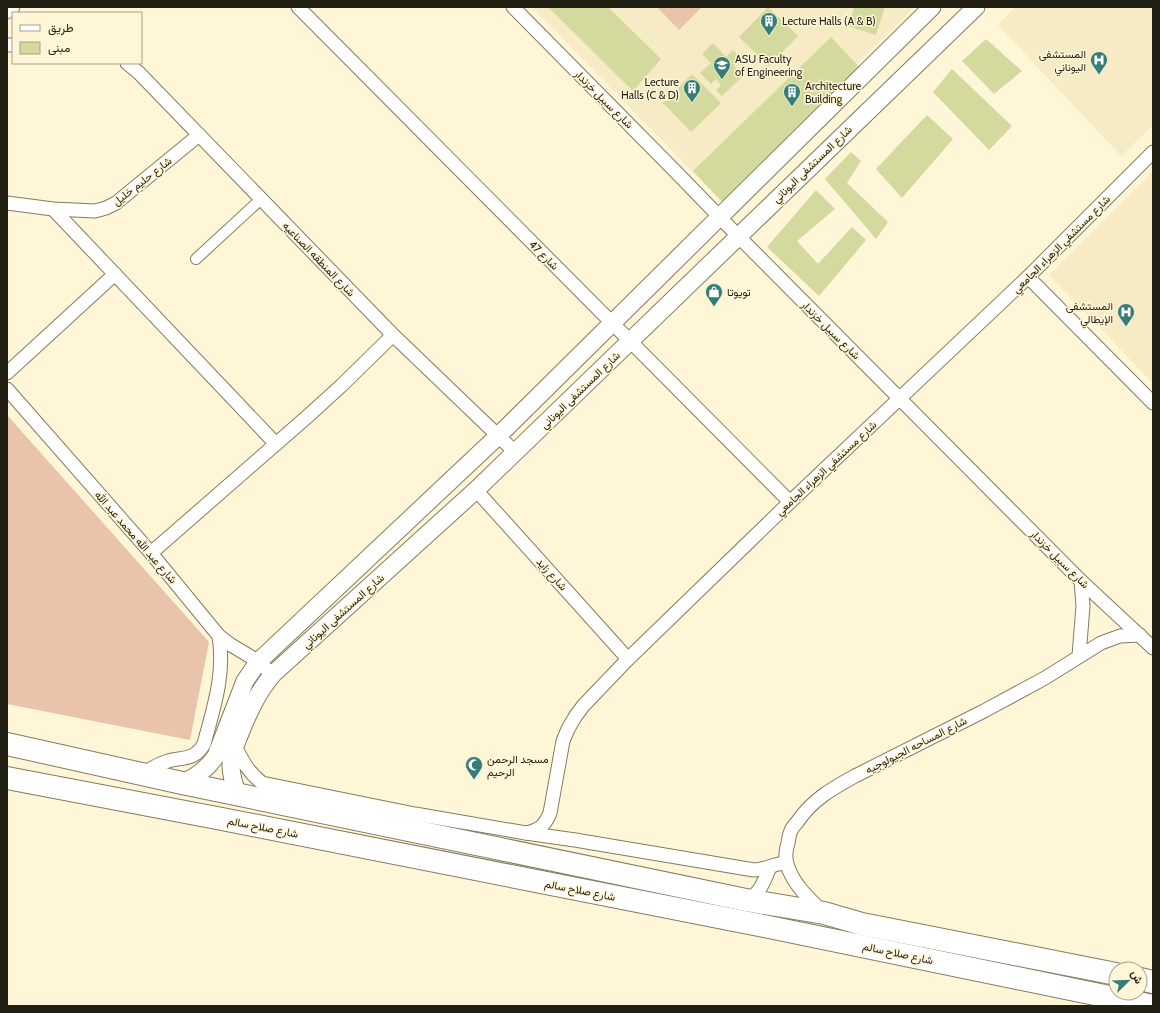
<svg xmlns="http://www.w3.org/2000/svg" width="1160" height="1013" viewBox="0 0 1160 1013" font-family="Cabin,Vazirmatn,sans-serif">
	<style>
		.built { fill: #f7ebc5 }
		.garden { fill: #e9c3aa }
		.building { fill: #d4da9e }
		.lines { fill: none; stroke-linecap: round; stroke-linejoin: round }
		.pedestrian-casing { stroke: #847c60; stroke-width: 12 }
		.minor-casing { stroke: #847c60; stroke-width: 15 }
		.tertiary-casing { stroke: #847c60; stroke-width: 19 }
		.trunk-casing { stroke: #847c60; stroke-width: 24 }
		.pedestrian { stroke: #fff; stroke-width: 10 }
		.minor { stroke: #fff; stroke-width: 13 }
		.tertiary { stroke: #fff; stroke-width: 17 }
		.trunk { stroke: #fff; stroke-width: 22 }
		.labels { text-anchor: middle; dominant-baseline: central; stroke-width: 3; stroke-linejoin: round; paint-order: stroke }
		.poi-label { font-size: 11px; fill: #221f13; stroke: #fff5d7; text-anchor: start }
		.street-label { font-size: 11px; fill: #221f13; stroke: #fff5d7 }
	</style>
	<rect width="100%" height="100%" fill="#fff5d7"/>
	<g class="built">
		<polygon points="532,7 915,7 730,187 719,199"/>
		<polygon points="1015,7 1153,7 1153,125 1121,156 998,25"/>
		<polygon points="1153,171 1153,383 1049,275"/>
	</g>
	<g class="garden">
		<polygon points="657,7 702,7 679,30"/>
		<polygon points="7,415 209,642 190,740 7,704"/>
	</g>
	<g class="building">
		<polygon points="548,7 608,7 661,59 633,91"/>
		<polygon points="768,7 798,36 769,66 739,37"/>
		<polygon points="854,7 885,7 876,35 848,26"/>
		<polygon points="831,37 863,71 725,205 693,171"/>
		<polygon points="986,39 1022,71 994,94 962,61"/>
		<polygon points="713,43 726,57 733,50 741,59 734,66 743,76 722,96 716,90 721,85 716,79 711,84 700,73 711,63 702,54"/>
		<polygon points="952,69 1012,126 989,150 933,92"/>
		<polygon points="692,74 721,103 691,132 663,103"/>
		<polygon points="927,115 953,139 902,198 876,169"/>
		<polygon points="851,152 861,161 847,183 888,222 876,239 825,179"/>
		<polygon points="816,190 835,209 797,241 818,264 852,227 866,240 819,296 767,247"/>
	</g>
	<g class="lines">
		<defs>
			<polyline id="pedestrian" points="196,259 261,199"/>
			<g id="minor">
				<polyline points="298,7 790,502"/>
				<polyline points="513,7 676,172 738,236 1081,581 1153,648"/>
				<polyline points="7,12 13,7"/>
				<polyline points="7,45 13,45"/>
				<polyline points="127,63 139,73 393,335 515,452"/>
				<polyline points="7,203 53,209 95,211 106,208 116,203 199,135"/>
				<polyline points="53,209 276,444"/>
				<polyline points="1028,277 1153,403"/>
				<polyline points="7,373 115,274"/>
				<polyline points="7,389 151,553 219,636 231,645 251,657 273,674"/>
				<polyline points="476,490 628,659"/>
				<polyline points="151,553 308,416 341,386 393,335"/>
				<polyline points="1079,656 1083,606 1081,581"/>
				<path d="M235 746C243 762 248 772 262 783L415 814 526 833 575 840 754 870C765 870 775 863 786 863"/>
				<path d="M142 774C150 769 159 764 168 761 184 757 195 760 204 744 214 706 225 675 219 636"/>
				<path d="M526 833C540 830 545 825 550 813L563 741 568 729 575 717 583 706 628 659 790 502 1028 277 1153 152"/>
				<path d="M746 900C761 894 764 880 770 867"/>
				<path d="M823 912C809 899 792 883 787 864 785 857 786 849 788 843 789 839 789 834 791 831 792 827 796 824 798 821 812 800 833 788 855 776L984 711 1045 678 1101 643 1120 636 1140 635"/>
			</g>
			<g id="tertiary">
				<path d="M182 783C197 777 207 769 216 756L245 681 258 662 498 436 932 7"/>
				<path d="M238 795C234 785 231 776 231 765 231 755 235 745 239 736 248 713 257 693 273 674L476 490 976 7"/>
			</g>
			<g id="trunk">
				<polyline points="7,744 182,783 746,900 824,913 862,924 1116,974"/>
				<polyline points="7,778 222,819 764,926 1153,1006"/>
				<polyline points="1140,979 1153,982"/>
			</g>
		</defs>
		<use href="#pedestrian" class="pedestrian-casing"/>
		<use href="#minor" class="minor-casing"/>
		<use href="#tertiary" class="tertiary-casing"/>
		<use href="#trunk" class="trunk-casing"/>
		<use href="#pedestrian" class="pedestrian"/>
		<use href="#minor" class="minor"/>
		<use href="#tertiary" class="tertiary"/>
		<use href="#trunk" class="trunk"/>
	</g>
	<defs>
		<symbol id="building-pin" viewBox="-11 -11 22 30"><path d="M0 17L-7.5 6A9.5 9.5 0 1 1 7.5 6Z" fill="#357d78" stroke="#fff5d7"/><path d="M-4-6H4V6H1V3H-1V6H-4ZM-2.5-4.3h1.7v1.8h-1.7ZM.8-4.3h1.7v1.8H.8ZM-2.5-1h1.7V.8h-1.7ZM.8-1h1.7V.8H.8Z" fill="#fff"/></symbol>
		<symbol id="hospital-pin" viewBox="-11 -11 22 30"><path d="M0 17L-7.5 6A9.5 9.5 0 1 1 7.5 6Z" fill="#357d78" stroke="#fff5d7"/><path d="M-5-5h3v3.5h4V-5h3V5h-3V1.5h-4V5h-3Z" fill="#fff"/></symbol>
		<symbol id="university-pin" viewBox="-11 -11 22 30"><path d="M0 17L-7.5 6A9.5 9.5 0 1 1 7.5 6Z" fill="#357d78" stroke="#fff5d7"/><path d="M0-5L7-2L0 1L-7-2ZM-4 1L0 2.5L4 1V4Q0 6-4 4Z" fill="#fff"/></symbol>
		<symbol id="shop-pin" viewBox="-11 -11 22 30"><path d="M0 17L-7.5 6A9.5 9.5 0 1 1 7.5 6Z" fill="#357d78" stroke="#fff5d7"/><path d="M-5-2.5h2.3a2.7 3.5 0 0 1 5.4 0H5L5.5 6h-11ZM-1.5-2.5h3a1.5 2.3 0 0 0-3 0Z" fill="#fff"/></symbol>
		<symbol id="mosque-pin" viewBox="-11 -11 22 30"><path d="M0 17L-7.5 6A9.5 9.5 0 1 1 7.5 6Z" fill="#357d78" stroke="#fff5d7"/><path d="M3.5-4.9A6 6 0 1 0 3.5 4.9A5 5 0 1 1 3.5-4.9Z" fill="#fff"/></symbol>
	</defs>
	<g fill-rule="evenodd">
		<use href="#building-pin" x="759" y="11" width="20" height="27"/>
		<use href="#hospital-pin" x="1089" y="50" width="20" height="27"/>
		<use href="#university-pin" x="712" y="55" width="20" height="27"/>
		<use href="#building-pin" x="682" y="78" width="20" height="27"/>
		<use href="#building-pin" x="782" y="82" width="20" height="27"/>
		<use href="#shop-pin" x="704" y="282" width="20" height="27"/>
		<use href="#hospital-pin" x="1116" y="302" width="20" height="27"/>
		<use href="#mosque-pin" x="464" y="755" width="20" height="27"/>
	</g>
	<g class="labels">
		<g class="poi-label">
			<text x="782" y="21">Lecture Halls (A &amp; B)</text>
			<text x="1086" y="54" text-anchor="end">المستشفى<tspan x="1086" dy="13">اليوناني</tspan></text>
			<text x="735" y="59">ASU Faculty<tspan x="735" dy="13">of Engineering</tspan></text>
			<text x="679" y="82" text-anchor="end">Lecture<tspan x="679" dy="13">Halls (C &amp; D)</tspan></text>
			<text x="805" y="86">Architecture<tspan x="805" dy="13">Building</tspan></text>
			<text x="727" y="292">تويوتا</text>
			<text x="1113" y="306" text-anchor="end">المستشفى<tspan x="1113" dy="13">الإيطالي</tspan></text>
			<text x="487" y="759">مسجد الرحمن<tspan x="487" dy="13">الرحيم</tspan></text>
		</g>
		<g class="street-label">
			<text transform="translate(604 99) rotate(45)">شارع سبيل خزندار</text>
			<text transform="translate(812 164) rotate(-44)">شارع المستشفى اليوناني</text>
			<text transform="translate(142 181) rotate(-38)">شارع حليم خليل</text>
			<text transform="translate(1061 244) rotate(-45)">شارع مستشفي الزهراء الجامعي</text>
			<text transform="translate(544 255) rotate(45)">شارع 47</text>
			<text transform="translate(319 259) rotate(46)">شارع المنطقه الصناعيه</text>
			<text transform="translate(831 330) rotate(45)">شارع سبيل خزندار</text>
			<text transform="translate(580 390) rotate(-44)">شارع المستشفى اليوناني</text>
			<text transform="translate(826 468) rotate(-43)">شارع مستشفي الزهراء الجامعي</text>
			<text transform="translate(136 537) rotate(49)">شارع عبد الله محمد عبد الله</text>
			<text transform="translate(1060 559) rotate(45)">شارع سبيل خزندار</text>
			<text transform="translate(552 574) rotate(48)">شارع زايد</text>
			<text transform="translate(343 611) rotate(-42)">شارع المستشفى اليوناني</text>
			<text transform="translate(916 745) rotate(-27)">شارع المساحه الجيولوجيه</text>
			<text transform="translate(263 827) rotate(11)">شارع صلاح سالم</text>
			<text transform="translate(580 890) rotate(11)">شارع صلاح سالم</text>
			<text transform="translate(898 953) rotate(12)">شارع صلاح سالم</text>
		</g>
	</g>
	<rect width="1160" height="1013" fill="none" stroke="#221f13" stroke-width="16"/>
	<rect x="12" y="12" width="130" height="52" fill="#fff5d7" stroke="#a79f89"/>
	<rect x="20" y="25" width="20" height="6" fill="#ffffff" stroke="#a79f89"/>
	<text x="48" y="32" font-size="12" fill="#221f13">طريق</text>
	<rect x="20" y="42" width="20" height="12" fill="#d4da9e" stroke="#a79f89"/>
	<text x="48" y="52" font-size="12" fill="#221f13">مبنى</text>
	<g transform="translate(1128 981) rotate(67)"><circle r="19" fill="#fff5d7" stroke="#a79f89"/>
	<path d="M0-3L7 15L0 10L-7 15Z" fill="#357d78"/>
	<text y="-6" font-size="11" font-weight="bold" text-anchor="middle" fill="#221f13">ش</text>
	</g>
</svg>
